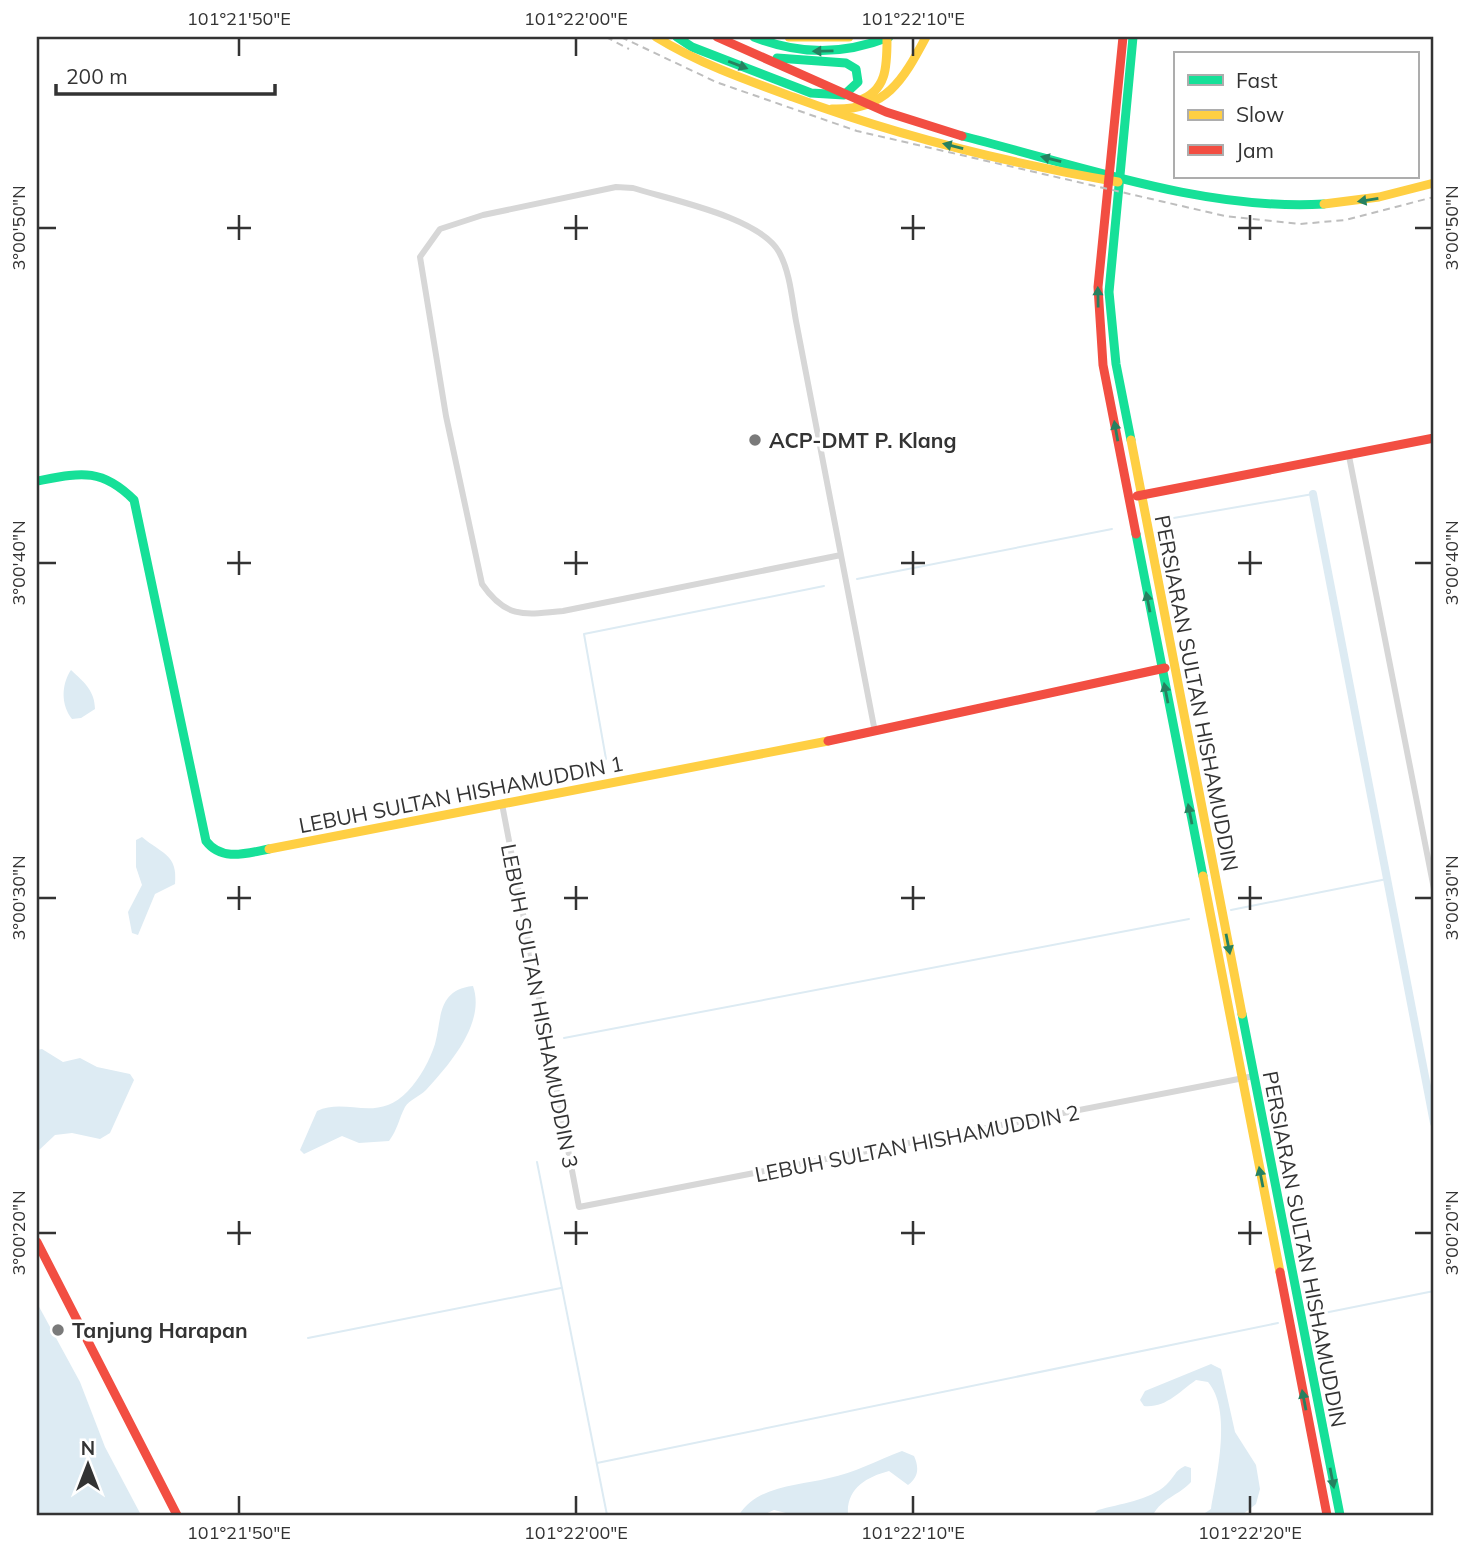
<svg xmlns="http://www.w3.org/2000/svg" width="1471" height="1552" viewBox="0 0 1471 1552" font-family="Mulish,sans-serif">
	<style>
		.water { fill: #ddebf3 }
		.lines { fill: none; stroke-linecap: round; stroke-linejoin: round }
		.stream { stroke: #ddebf3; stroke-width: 2 }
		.canal { stroke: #ddebf3; stroke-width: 8 }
		.street { stroke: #d7d7d7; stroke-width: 6 }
		.fast { stroke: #16e098; stroke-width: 9 }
		.slow { stroke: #ffcf43; stroke-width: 9 }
		.jam { stroke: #f24e42; stroke-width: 9 }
		.rail { stroke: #bebebe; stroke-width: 2; stroke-dasharray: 7 5; stroke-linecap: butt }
		.oneway { fill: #268160 }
		.ticks { fill: none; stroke: #333; stroke-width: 2.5 }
		.poi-dot { fill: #7a7a7a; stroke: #fff; stroke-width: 2.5 }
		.labels { text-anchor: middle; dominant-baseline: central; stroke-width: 7; stroke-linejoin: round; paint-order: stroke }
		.poi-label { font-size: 21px; font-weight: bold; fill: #333; stroke: #fff; text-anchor: start }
		.street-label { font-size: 21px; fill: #333; stroke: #fff }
		.neatline { fill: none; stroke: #333; stroke-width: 2.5 }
		.ticks-label { font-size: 18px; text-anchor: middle; fill: #333 }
	</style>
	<rect width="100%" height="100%" fill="#fff"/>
	<g class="water">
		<path d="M71 670C84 682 95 691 95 709L81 718 72 719C61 705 61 685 71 670Z"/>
		<path d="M142 837C162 854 178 854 175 884L155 894 138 935 132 933 128 912 142 885 136 867V840Z"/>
		<path d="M473 986C486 1023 449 1065 426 1090 420 1096 409 1100 405 1107 399 1118 398 1129 389 1141L359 1143 342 1136 304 1154 300 1150 317 1111C347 1097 377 1124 408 1091 420 1078 430 1060 435 1044 442 1018 437 990 473 986Z"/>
		<polygon points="42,1049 63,1062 80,1058 97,1067 130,1074 134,1080 110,1133 100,1139 72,1133 55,1135 37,1152 37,1050"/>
		<polygon points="37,1303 80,1382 105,1447 141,1515 37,1515"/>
		<path d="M1211 1364 1221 1369 1235 1432 1256 1465 1260 1489 1256 1504 1242 1515H1202L1211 1509C1217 1474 1232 1410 1208 1382L1196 1380C1179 1392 1166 1408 1144 1406L1140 1400 1145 1391Z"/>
		<path d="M902 1451 914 1456C919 1467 919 1477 908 1485L889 1471C866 1477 846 1489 848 1515H794L774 1510 763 1515H739C758 1485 798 1486 829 1478 854 1473 878 1460 902 1451Z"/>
		<path d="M1185 1466 1191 1468V1482C1178 1496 1162 1498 1153 1515H1092L1098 1510C1119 1504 1150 1500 1166 1485 1175 1477 1174 1471 1185 1466Z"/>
	</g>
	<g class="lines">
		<g class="stream">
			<polyline points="1162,520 1313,494"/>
			<polyline points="857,579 1112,529"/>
			<polyline points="606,759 584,634 824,586"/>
			<polyline points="1231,910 1387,879"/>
			<polyline points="564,1038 1189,919"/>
			<polyline points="537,1162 607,1515"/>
			<polyline points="1319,1314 1434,1291"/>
			<polyline points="308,1338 561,1288"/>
			<polyline points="597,1463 1278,1323"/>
		</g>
		<polyline class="canal" points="1313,494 1434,1123"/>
		<g class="street">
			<polyline points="1349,456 1434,889"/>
			<path d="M841 555 563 611C525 615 506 619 482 584L446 416 420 257 440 229 483 215 616 187 633 188C671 200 759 217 779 252 790 272 792 299 796 321L875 732"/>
			<polyline points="502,804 579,1207 1254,1076"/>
		</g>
		<g class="fast">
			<polyline points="677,37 692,47 811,93 844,95 858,82 856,69 846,63 777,58"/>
			<path d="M754 37C800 55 843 55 889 37"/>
			<path d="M962 136C1078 165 1204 211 1324 204"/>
			<polyline points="1131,440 1116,364 1109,292 1133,37"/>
			<path d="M37 481C80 473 101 467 134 500L206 841C222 862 247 853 269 849"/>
			<polyline points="1136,534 1203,876"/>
			<polyline points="1242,1014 1340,1515"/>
		</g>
		<g class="slow">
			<path d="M656 37C698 63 746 80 793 97 898 136 1007 163 1118 182"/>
			<polyline points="789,37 849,37"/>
			<path d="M858 101C888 91 887 64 887 37"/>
			<path d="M832 109C886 111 903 80 926 37"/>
			<polyline points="1324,204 1379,197 1434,183"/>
			<polyline points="1131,440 1242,1014"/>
			<polyline points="269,849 828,741"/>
			<polyline points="1203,876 1280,1272"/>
		</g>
		<g class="jam">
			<polyline points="717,37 886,112 962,136"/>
			<polyline points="1123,37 1098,287 1103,365 1136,534"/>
			<polyline points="1137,496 1434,438"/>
			<polyline points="828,741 1165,668"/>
			<polyline points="37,1242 177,1515"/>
			<polyline points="1280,1272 1327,1515"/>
		</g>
		<g class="rail">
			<polyline points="606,37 629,49"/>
			<polyline points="621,37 716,82 857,131 1225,216 1300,224 1345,220 1434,197"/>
		</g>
	</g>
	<defs><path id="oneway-solid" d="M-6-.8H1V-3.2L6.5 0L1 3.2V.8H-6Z" transform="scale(1.75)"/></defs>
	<g class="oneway">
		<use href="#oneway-solid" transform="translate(823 51) rotate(179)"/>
		<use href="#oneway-solid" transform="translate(738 65) rotate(21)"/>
		<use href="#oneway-solid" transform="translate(953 146) rotate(-166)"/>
		<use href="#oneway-solid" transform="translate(1051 159) rotate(-166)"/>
		<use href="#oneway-solid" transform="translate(1368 200) rotate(171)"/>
		<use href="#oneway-solid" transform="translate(1098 297) rotate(-91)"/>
		<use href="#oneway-solid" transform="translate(1116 431) rotate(-100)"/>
		<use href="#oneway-solid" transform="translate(1148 602) rotate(-101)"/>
		<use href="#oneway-solid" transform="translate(1166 693) rotate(-101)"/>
		<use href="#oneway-solid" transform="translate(1190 814) rotate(-101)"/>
		<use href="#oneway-solid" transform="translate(1228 944) rotate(79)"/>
		<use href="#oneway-solid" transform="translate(1261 1177) rotate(-101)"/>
		<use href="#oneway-solid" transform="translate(1304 1400) rotate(-101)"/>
		<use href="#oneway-solid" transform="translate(1332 1478) rotate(79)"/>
	</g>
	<path class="ticks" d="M239 38V56M576 38V56M913 38V56M239 215V240M576 215V240M913 215V240M1250 215V240M38 228H56M227 228H251M564 228H588M901 228H925M1238 228H1262M1415 228H1432M239 551V575M576 551V575M913 551V575M1250 551V575M38 563H56M227 563H251M564 563H588M901 563H925M1238 563H1262M1415 563H1432M239 886V910M576 886V910M913 886V910M1250 886V910M38 898H56M227 898H251M564 898H588M901 898H925M1238 898H1262M1415 898H1432M239 1221V1245M576 1221V1245M913 1221V1245M1250 1221V1245M38 1233H56M227 1233H251M564 1233H588M901 1233H925M1238 1233H1262M1415 1233H1432M239 1496V1514M576 1496V1514M913 1496V1514M1250 1496V1514"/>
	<g class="poi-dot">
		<circle cx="755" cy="440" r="7"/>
		<circle cx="58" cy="1330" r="7"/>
	</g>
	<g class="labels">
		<g class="poi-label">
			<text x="769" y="440">ACP-DMT P. Klang</text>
			<text x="72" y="1330">Tanjung Harapan</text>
		</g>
		<g class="street-label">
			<text transform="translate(1197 693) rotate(79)">PERSIARAN SULTAN HISHAMUDDIN</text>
			<text transform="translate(461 794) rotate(-11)">LEBUH SULTAN HISHAMUDDIN 1</text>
			<text transform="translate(540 1006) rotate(79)">LEBUH SULTAN HISHAMUDDIN 3</text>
			<text transform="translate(917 1143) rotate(-11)">LEBUH SULTAN HISHAMUDDIN 2</text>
			<text transform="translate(1305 1249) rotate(79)">PERSIARAN SULTAN HISHAMUDDIN</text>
		</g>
	</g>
	<rect width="1471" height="1552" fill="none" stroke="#ffffff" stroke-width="77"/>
	<rect x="1174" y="52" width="245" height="126" fill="#ffffff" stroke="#adadad" stroke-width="2"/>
	<rect x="1188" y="75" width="35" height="10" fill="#16e098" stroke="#adadad" stroke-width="2"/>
	<text x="1236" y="88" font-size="21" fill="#333333">Fast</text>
	<rect x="1188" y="110" width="35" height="10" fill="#ffcf43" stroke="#adadad" stroke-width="2"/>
	<text x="1236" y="122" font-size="21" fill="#333333">Slow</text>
	<rect x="1188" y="145" width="35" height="10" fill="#f24e42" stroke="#adadad" stroke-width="2"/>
	<text x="1236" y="158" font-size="21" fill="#333333">Jam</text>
	<g transform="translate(88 1465)" stroke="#ffffff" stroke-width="5" paint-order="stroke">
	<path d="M0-5L12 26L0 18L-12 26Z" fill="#333333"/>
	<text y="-10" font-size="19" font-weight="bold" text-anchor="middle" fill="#333333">N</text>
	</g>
	<path d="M56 84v10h219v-10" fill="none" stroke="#333333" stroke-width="3.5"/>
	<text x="66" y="84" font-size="21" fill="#333333" stroke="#ffffff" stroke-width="5" paint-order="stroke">200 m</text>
	<rect x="38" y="38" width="1394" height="1476" class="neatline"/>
	<g class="ticks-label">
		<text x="239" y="25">101°21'50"E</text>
		<text x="576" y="25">101°22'00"E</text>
		<text x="913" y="25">101°22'10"E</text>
		<text transform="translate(19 228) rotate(-90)" y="6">3°00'50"N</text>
		<text transform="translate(1452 228) rotate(-90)" y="6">3°00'50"N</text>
		<text transform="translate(19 563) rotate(-90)" y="6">3°00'40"N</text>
		<text transform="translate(1452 563) rotate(-90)" y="6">3°00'40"N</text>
		<text transform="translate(19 898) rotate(-90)" y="6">3°00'30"N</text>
		<text transform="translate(1452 898) rotate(-90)" y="6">3°00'30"N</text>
		<text transform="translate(19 1233) rotate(-90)" y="6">3°00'20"N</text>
		<text transform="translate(1452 1233) rotate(-90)" y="6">3°00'20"N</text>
		<text x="239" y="1539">101°21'50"E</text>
		<text x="576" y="1539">101°22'00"E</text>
		<text x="913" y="1539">101°22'10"E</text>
		<text x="1250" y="1539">101°22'20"E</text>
	</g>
</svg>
